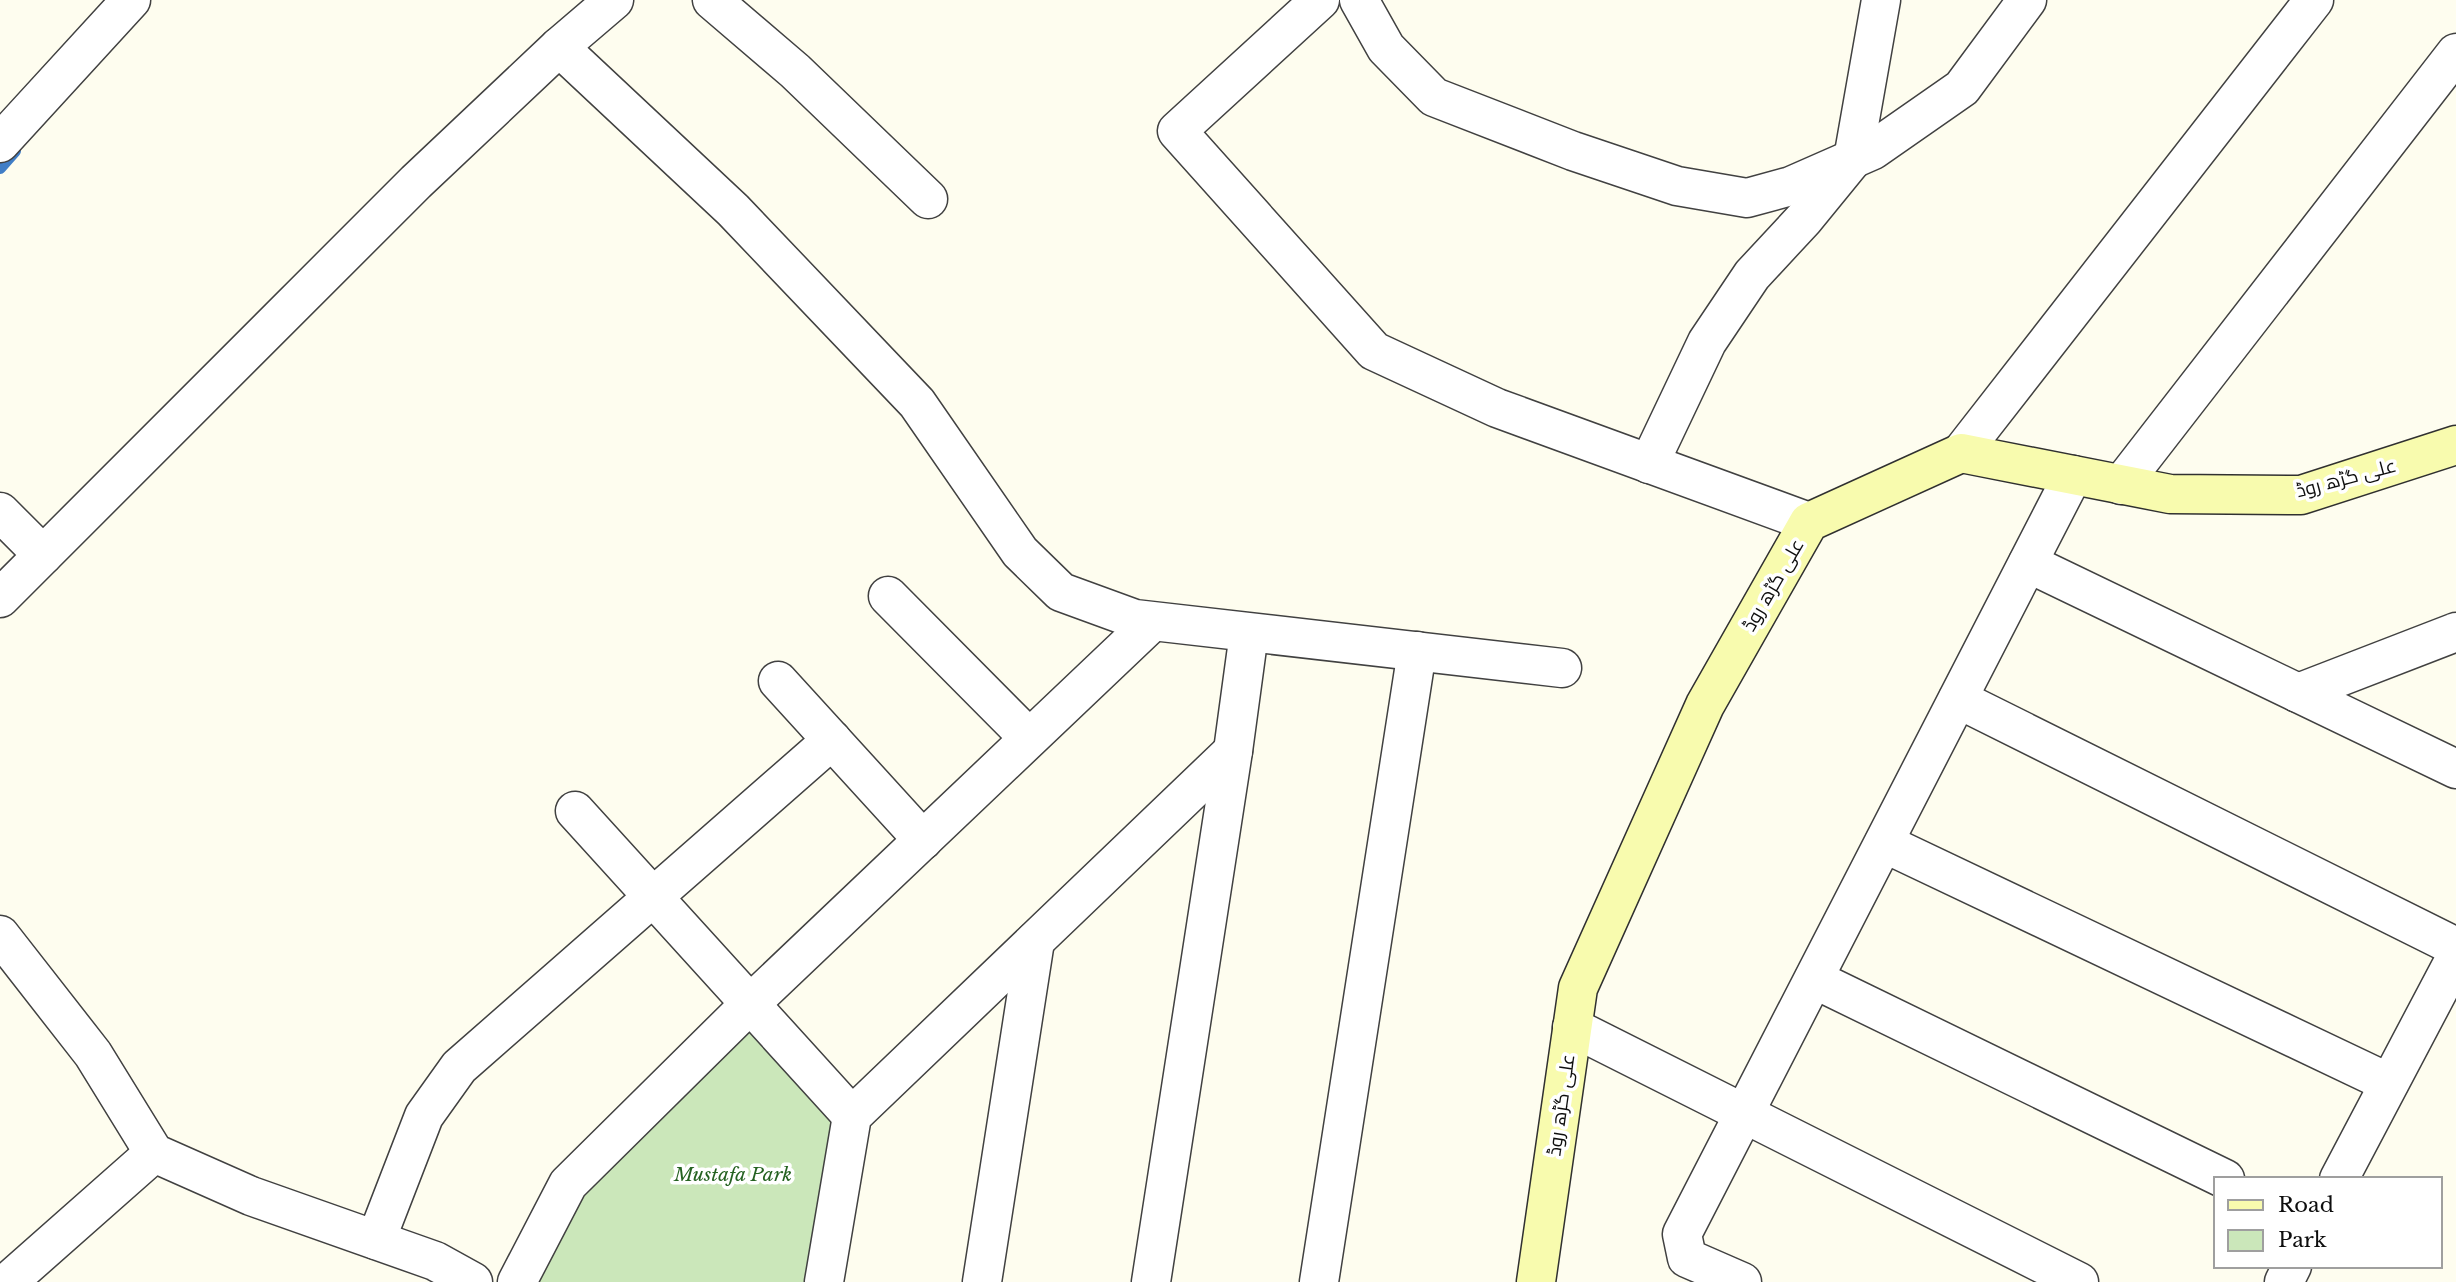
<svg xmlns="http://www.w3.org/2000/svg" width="2456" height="1282" viewBox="0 0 2456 1282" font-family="'Libre Baskerville',Cairo,serif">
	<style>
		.green { fill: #cbe7ba }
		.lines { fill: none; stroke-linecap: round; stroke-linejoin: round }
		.stream { stroke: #417ec6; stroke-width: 12 }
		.minor-casing { stroke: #414141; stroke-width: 41 }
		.tertiary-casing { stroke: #414141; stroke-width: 41 }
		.secondary-casing { stroke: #303030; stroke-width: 41 }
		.minor { stroke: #fff; stroke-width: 38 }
		.tertiary { stroke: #fff; stroke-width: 38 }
		.secondary { stroke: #f8fbae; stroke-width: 38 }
		.labels { text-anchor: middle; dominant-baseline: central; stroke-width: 7; stroke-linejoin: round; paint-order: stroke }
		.street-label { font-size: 19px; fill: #0e0e0e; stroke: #fff }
		.park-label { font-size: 19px; font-style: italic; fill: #256221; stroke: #fff }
	</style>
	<rect width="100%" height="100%" fill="#fefdef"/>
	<polygon class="green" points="750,1004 852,1116 824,1282 517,1282 568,1184"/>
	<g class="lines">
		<polyline class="stream" points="0,168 15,151"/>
		<defs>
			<g id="minor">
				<polyline points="712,0 795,71 928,199"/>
				<polyline points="1320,0 1177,131 1374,351 1497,408 1809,522"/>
				<polyline points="1359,0 1386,48 1434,97 1573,151 1677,186 1747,198 1791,186 1873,150 1962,88 2027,0"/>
				<polyline points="559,47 733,210 917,403 1020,552 1061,592 1135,619 1562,668"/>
				<polyline points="0,143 131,0"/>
				<polyline points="1961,453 2314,0"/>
				<polyline points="1649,464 1707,342 1752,275 1804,219 1853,159 1881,0"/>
				<polyline points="2121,485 2456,53"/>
				<polyline points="0,512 43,555"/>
				<polyline points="2028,563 2456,769"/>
				<polyline points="888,596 1029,738"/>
				<polyline points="0,598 416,182 559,47 614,0"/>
				<polyline points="778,681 923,840"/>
				<polyline points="2298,693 2456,632"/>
				<polyline points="1958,699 2456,947"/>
				<polyline points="575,811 852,1116"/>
				<polyline points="1884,843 2389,1083"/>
				<polyline points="1814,979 2225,1179"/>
				<polyline points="1572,1027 2079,1282"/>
				<polyline points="2339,1179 2456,957"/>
				<polyline points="376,1240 424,1116 459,1067 832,740"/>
				<polyline points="8,1282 154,1153"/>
				<polyline points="517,1282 568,1184 750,1004 1152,622"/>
				<polyline points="824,1282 852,1116 1233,751"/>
				<polyline points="982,1282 1035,941"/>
				<polyline points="1151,1282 1233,751 1249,633"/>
				<polyline points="1319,1282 1417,651"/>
				<polyline points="1742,1282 1687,1258 1682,1234 2073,475"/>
				<polyline points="2284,1282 2292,1266"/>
			</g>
			<polyline id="tertiary" points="0,935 93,1054 154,1153 251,1196 435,1261 473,1282"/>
			<polyline id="secondary" points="1536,1282 1578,988 1705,705 1809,522 1961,453 2170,494 2301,495 2456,445"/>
		</defs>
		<use href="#minor" class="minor-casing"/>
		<use href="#tertiary" class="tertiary-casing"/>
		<use href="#secondary" class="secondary-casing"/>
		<use href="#minor" class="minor"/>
		<use href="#tertiary" class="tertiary"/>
		<use href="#secondary" class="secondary"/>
	</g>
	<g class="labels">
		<g class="street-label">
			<text transform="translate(2346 478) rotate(-15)">علی گڑھ روڈ</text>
			<text transform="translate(1773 585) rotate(-60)">علی گڑھ روڈ</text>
			<text transform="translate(1561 1105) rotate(-82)">علی گڑھ روڈ</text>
		</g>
		<g class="park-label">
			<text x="733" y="1174">Mustafa Park</text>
		</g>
	</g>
	<rect x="2214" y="1177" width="228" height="91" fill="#ffffff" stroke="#9f9f9f" stroke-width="2"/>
	<rect x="2228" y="1200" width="35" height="10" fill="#f8fbae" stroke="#9f9f9f" stroke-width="2"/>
	<text x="2278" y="1212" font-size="21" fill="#0e0e0e">Road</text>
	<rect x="2228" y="1230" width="35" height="21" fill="#cbe7ba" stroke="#9f9f9f" stroke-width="2"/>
	<text x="2278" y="1247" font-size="21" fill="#0e0e0e">Park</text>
</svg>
